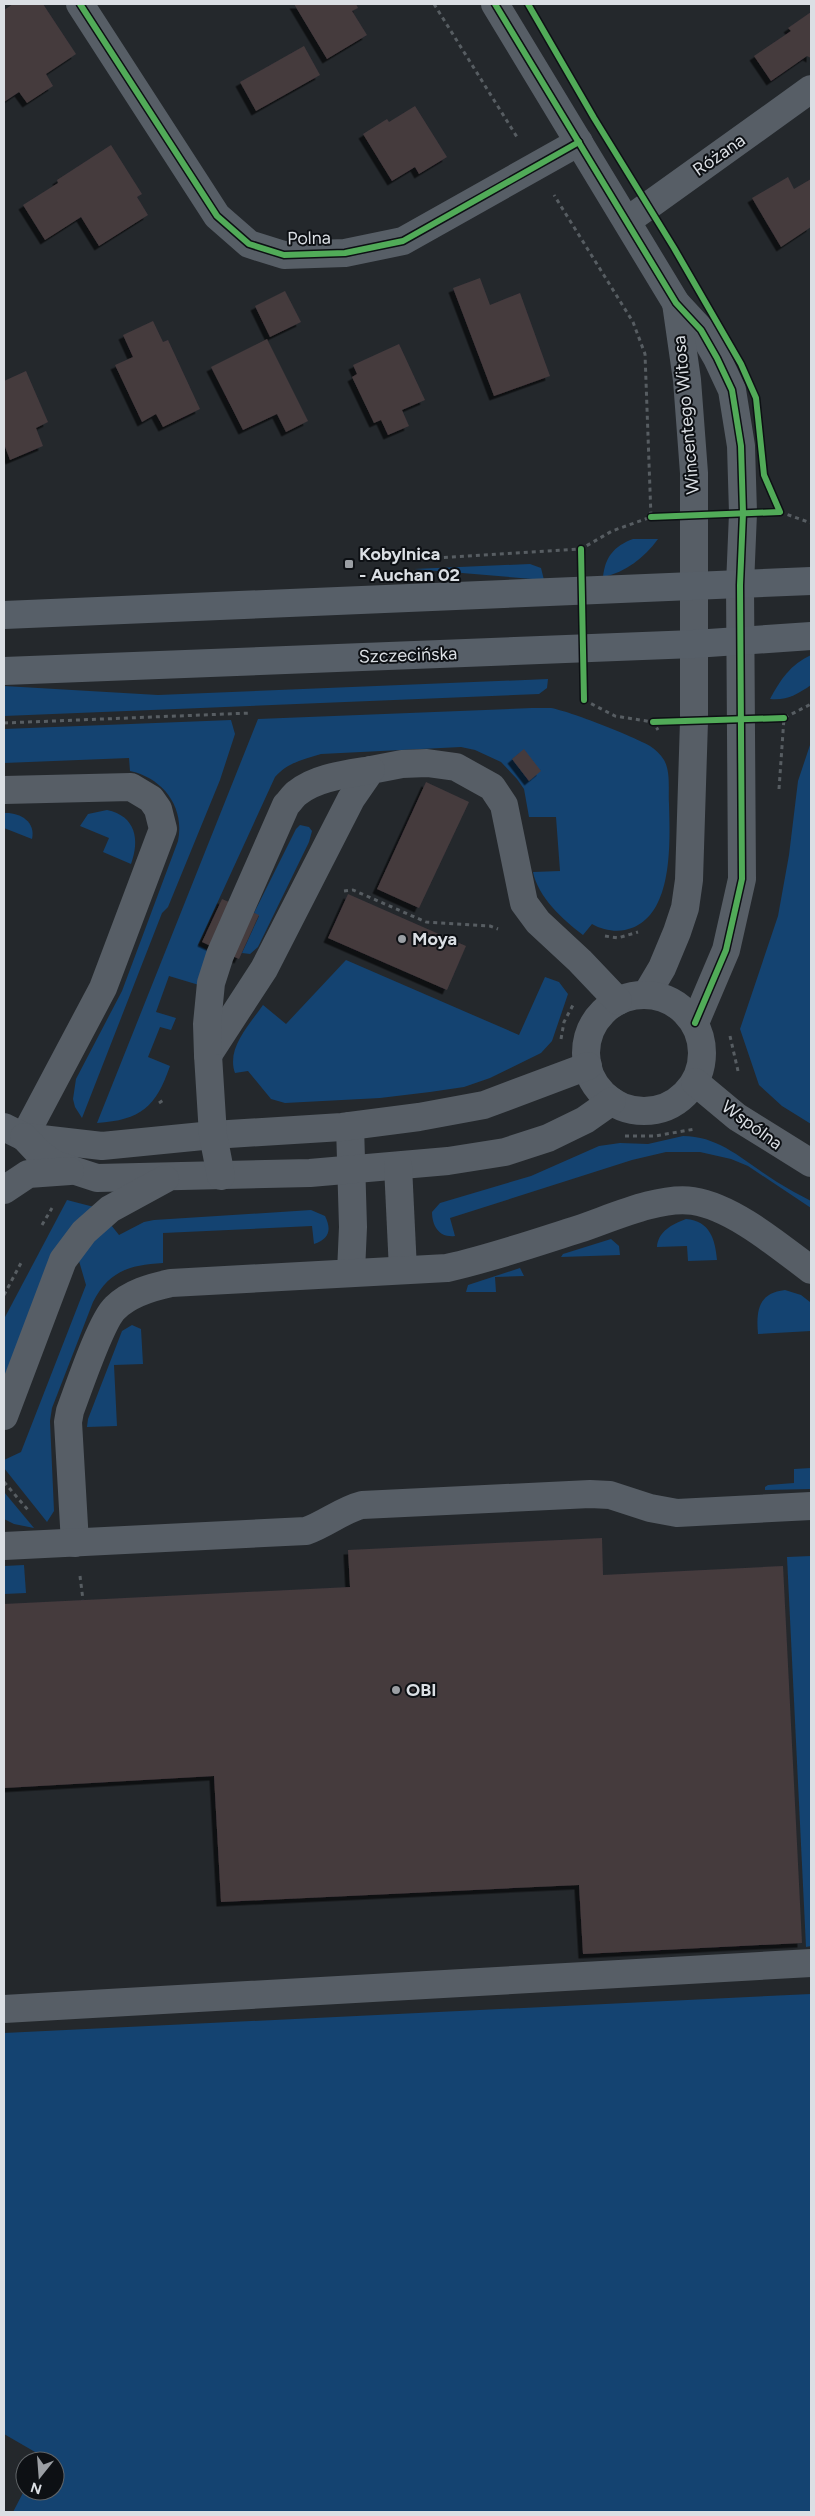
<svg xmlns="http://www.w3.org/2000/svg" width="815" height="2516" viewBox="0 0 815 2516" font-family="Figtree,sans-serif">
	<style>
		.green { fill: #144371 }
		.building { fill: #453a3e; filter: url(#shadow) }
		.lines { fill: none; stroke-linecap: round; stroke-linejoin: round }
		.path { stroke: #575d62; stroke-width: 3; stroke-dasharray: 4 4; stroke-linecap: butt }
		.minor { stroke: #575e66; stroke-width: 28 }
		.major { stroke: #575f68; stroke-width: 28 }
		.cycleway-casing { stroke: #0d1014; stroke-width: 9 }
		.cycleway { stroke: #51ab58; stroke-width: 6 }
		.poi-dot { fill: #9b9fa4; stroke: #0d1014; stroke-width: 2 }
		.labels { text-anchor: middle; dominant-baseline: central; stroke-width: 4; stroke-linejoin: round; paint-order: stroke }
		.street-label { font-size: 18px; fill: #dbdfe4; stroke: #0d1014 }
		.poi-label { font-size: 18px; font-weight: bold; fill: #dbdfe4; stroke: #0d1014; text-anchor: start }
	</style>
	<defs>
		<filter id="shadow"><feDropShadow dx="-4.5" dy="4.5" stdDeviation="0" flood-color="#0009"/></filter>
	</defs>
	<rect width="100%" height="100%" fill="#24282c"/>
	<g class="green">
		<path d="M633 539H658C644 558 626 572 603 577 605 557 614 546 633 539Z"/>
		<polygon points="530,564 541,568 544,580 414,569"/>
		<path d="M811 655V685C798 694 786 701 770 699 780 680 791 664 811 655Z"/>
		<polygon points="548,679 547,688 539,694 4,716 4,686 158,695"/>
		<path d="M532 708C538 708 545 708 551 708 569 711 635 737 650 746 656 750 660 754 664 760 671 772 668 791 669 804 670 843 674 920 625 930 615 932 602 930 592 924L583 935C563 920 538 897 533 872L560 871 556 817H529L524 789 517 779 501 762 475 750 461 747 321 754C304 759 287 763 275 777L198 945 212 952 199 985 169 976 156 1012 176 1018 171 1030 160 1027 148 1057 170 1066C156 1107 141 1120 97 1123L258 719Z"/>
		<path d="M231 720 235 734 220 780 168 907 162 913 82 1118 75 1107 73 1099 76 1079 122 991 178 841C185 807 163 778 130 771L129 758 4 763V729Z"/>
		<polygon points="811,742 811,1124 782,1106 759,1085 740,1029 778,916 789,855 798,781"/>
		<path d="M107 810C136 816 140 840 131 864L103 852 109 838 80 826 88 814Z"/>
		<path d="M4 813C19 812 36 821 32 839L4 828Z"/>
		<polygon points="300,825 309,827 312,831 309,842 258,947 250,954 242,953 259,916 254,913 296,829"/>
		<path d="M346 960 519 1035 545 977 559 982 568 994 552 1041 541 1053 490 1078 464 1087 430 1092 380 1098 285 1103 271 1099 248 1071 235 1073C226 1048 250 1024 263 1005L286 1024Z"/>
		<path d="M683 1136C721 1136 746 1163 777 1182 788 1189 800 1195 811 1201V1208L748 1166 731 1159 700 1152H666L632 1160 450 1218 455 1236C440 1238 432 1227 432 1212L440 1203 531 1176 599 1146 620 1143 648 1144Z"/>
		<polygon points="67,1200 94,1207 4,1381 4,1319"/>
		<path d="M311 1210 325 1216C332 1230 329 1239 314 1244L312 1226 163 1233V1263C129 1265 109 1271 93 1302L52 1408 50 1421 54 1511 47 1522 4 1468V1460L21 1452 86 1285 79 1261 89 1245 111 1225 119 1235 144 1222 154 1220Z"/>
		<path d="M686 1219C710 1221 715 1239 717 1260L688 1261 687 1246 657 1247C658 1231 673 1224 686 1219Z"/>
		<polygon points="611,1239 619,1246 620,1255 561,1257 563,1254"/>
		<polygon points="520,1268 524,1276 495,1277 496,1292 466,1292 468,1285"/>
		<path d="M785 1290 801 1295 810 1302 811 1331 758 1334C756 1311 758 1293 785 1290Z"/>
		<polygon points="132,1325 141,1329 143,1364 114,1365 117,1426 87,1427 88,1419 122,1331"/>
		<polygon points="811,1468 810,1489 765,1490 765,1487 768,1485 794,1483 794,1469"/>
		<polygon points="4,1492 34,1528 14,1524 4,1519"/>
		<polygon points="811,1556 811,1946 806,1947 787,1557"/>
		<polygon points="24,1565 26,1593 4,1594 4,1566"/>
		<polygon points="811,1994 811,2512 13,2512 25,2489 55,2491 55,2461 40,2461 42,2456 4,2434 4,2033"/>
	</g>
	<g class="building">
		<polygon points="13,4 43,4 76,54 46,74 53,86 27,103 19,92 4,102 4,10"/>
		<polygon points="294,4 356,4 358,8 352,11 367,35 327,59"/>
		<polygon points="811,12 811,58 807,56 771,81 754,56 791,31 788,28"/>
		<polygon points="304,46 320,75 256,111 240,82"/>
		<polygon points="415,106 447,157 419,174 415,167 392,181 363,134 387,119 389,122"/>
		<polygon points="111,145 142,194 137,197 148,215 99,246 81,217 45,240 23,205 58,183 57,180"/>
		<polygon points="788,177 794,189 811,179 811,227 781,247 752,198"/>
		<polygon points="480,278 490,305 520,293 550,376 494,396 453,288"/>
		<polygon points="285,291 301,322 270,337 255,306"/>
		<polygon points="153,321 163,342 168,340 200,409 163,427 156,414 142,422 115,365 133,357 123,335"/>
		<polygon points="267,339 308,421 286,432 277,414 243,430 211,367"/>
		<polygon points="399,344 425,400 402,410 409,426 388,435 381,420 374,423 352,377 357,374 353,365"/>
		<polygon points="26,371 48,422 36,428 43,446 10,460 4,444 4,381"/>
		<polygon points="524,749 541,771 529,781 512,759"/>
		<polygon points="426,782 469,802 419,908 377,889"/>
		<polygon points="348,894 466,946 447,990 328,938"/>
		<polygon points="222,899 259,915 239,959 202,942"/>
		<polygon points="602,1538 603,1575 783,1566 802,1943 583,1954 579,1885 221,1902 214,1776 4,1788 4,1604 350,1587 348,1550"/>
	</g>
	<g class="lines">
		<g class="path">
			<polyline points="434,4 517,137"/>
			<polyline points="780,512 811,523"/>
			<polyline points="404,560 581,549 612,531 651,517 645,354 633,322 554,195"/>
			<polyline points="584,700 615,716 653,722 658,730"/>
			<polyline points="4,723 251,713"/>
			<polyline points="779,789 784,718 811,704"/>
			<polyline points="344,891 353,890 426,922 490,926 498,929"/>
			<polyline points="605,936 618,938 638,932"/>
			<polyline points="730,1036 738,1071"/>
			<polyline points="561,1039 564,1022 573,1005"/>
			<polyline points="159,1103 165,1099"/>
			<polyline points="625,1136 655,1136 695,1129"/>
			<polyline points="42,1225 52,1208"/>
			<polyline points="4,1295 22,1261"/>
			<polyline points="4,1482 28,1510"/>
			<polyline points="80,1576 83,1600"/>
		</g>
		<g class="minor">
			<polyline points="80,4 217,216 249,244 284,255 345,253 403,241 579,142"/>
			<polyline points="495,4 676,303 701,330 717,358 732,390 741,446 743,513 740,585 742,879 726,950 695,1023"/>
			<polyline points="627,221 811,89"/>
			<polyline points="4,790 131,787 151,799 158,809 163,829 103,988 24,1137"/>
			<polyline points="646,995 662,968 677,932 685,908 689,880 694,721 694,473 687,380 676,303"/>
			<circle cx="644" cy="1053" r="58"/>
			<polyline points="208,1055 264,969 351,799 371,770 402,764 427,763 456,767 492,787 504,805 524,903 538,922 580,961 618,1001"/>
			<polyline points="695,1082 737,1117 811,1163"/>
			<polyline points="350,1126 353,1227 351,1272"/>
			<polyline points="4,1127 24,1137 102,1146 213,1135 342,1127 419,1117 484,1105 588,1066"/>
			<polyline points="24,1137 39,1153 54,1164 97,1178 310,1173 448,1161 505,1152 548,1138 585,1120 612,1101"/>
			<polyline points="398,1166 403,1270"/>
			<path d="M221 1176 213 1135 208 1055 207 1024 211 983 220 955 286 805C290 801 293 796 297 793 316 777 348 774 371 770"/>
			<polyline points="4,1190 28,1174 70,1171"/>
			<polyline points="4,1416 63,1260 84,1232 110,1209 165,1179"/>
			<path d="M75 1543 68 1422 70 1411C78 1390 101 1321 115 1308 130 1293 152 1287 171 1283L447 1268C492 1258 535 1243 579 1229 612 1218 659 1196 693 1201 733 1207 779 1246 811 1270"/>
			<path d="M4 1546 306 1531C326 1524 342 1510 362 1505L590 1494 610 1495 650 1508 677 1513 811 1506"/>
			<polyline points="4,2009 811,1963"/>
		</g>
		<g class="major">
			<polyline points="4,615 811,581"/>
			<polyline points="4,671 694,644 811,636"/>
		</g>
		<defs>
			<g id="cycleway">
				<polyline points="80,4 217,216 249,244 284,255 345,253 403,241 579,142"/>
				<polyline points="495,4 676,303 701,330 717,358 732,390 741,446 743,513 740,585 742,879 726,950 695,1023"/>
				<polyline points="528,4 594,118 674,248 741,364 756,398 764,475 780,512 651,517"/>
				<polyline points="581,549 584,700"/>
				<polyline points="653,722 784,718"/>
			</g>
		</defs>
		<use href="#cycleway" class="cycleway-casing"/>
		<use href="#cycleway" class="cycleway"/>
	</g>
	<g class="poi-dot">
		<rect x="344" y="559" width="10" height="10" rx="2.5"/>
		<circle cx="402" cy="939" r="5"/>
		<circle cx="396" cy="1690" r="5"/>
	</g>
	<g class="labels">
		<g class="street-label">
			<text transform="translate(719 155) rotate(-35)">Różana</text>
			<text transform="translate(309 238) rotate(-1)">Polna</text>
			<text transform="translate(686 415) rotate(-95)">Wincentego Witosa</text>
			<text transform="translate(408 655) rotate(-2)">Szczecińska</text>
			<text transform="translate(752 1125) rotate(36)">Wspólna</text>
		</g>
		<g class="poi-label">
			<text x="359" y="554">Kobylnica<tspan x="359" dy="21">- Auchan 02</tspan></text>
			<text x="412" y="939">Moya</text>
			<text x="406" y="1690">OBI</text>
		</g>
	</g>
	<rect width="815" height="2516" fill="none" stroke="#dbdfe4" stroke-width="10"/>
	<g transform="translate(40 2476) rotate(197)"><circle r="24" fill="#0d1014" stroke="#5f6367"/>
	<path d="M0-4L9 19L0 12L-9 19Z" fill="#9b9fa4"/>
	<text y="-8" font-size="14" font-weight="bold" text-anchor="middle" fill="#dbdfe4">N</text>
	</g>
</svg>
